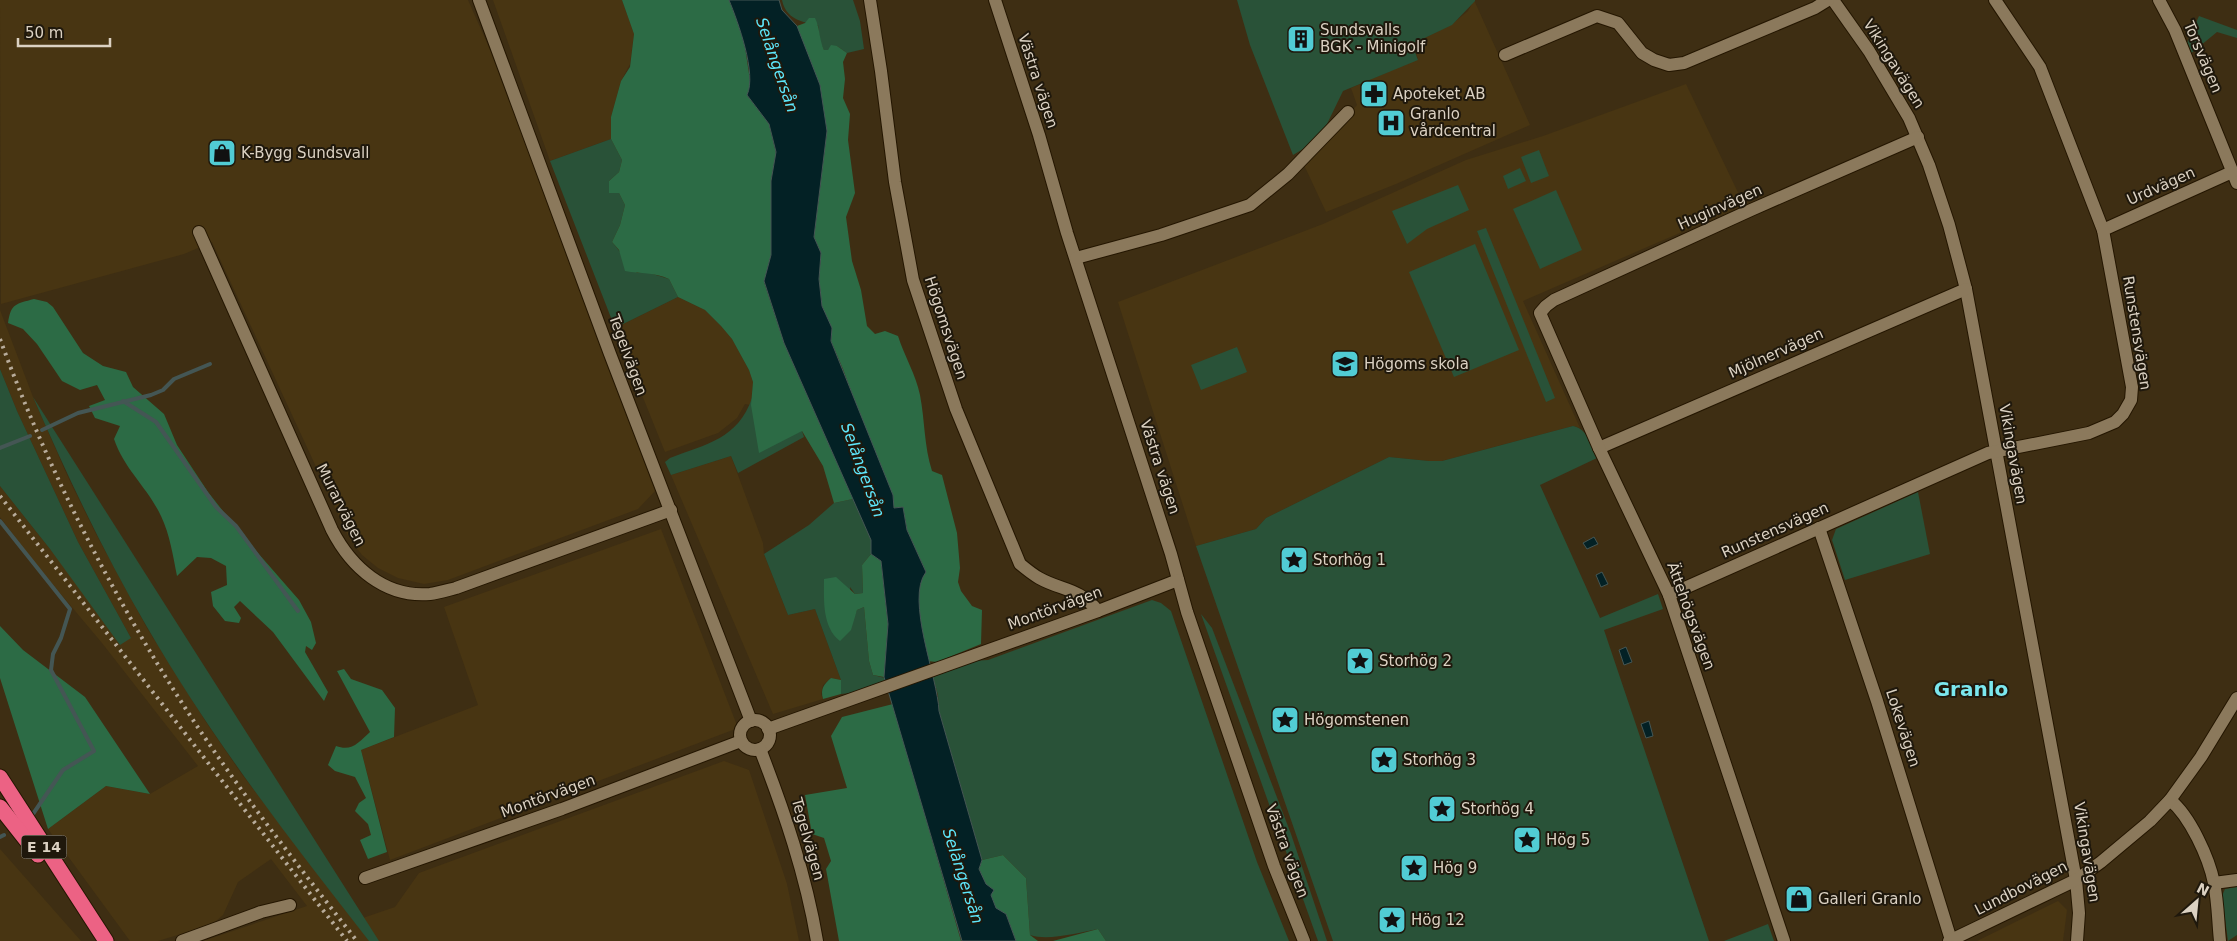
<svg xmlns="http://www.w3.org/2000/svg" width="2237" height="941" viewBox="0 0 2237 941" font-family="'DejaVu Sans',sans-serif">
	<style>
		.built { fill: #483512 }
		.green { fill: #295238 }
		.forest { fill: #2c6b45 }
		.water { fill: #032125; stroke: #445654 }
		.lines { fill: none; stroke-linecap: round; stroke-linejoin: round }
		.stream { stroke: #445654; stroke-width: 4 }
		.minor-casing { stroke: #241600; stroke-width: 14 }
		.highway-casing { stroke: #241600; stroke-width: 17 }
		.minor { stroke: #8b795c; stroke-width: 12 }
		.highway { stroke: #ec6284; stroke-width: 15 }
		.rail { stroke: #b8ac9b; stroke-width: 4; stroke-dasharray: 2.5 5; stroke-linecap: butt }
		.labels { text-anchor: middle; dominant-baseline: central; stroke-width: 4; stroke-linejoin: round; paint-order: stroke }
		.shield { fill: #1f180c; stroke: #a39a8b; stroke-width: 1 }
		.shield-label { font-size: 14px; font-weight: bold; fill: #dbd1c2 }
		.poi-label { font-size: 15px; fill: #dbd1c2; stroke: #1f180c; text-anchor: start }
		.street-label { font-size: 15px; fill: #dbd1c2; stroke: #1f180c }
		.water-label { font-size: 16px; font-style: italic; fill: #5de6fa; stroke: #1f180c }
		.district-label { font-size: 20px; font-weight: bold; fill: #7be7ee; stroke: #1f180c }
	</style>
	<rect width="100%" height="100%" fill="#3e2e13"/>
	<g class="built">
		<polygon points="0,0 468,0 499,70 655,491 638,509 448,580 424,584 398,578 378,568 362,555 349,538 212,242 184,254 1,304"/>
		<polygon points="493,0 622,0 634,34 630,64 621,81 611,117 611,139 550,161"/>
		<polygon points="1474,0 1530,125 1396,184 1326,212 1304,165 1357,105 1351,88 1418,59 1412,44 1451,25 1468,11"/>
		<polygon points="1686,84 1744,205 1523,301 1580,428 1573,426 1442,461 1429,461 1389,457 1266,518 1256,529 1196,546 1118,302 1323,224 1466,160 1543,136"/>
		<polygon points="678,297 705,310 721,326 732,339 749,370 753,382 751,405 745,404 737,418 718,433 665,452 615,328"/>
		<polygon points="0,310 33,397 67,475 96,534 147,628 206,722 241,773 354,921 395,907 419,873 724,761 749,770 787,884 799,941 203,941 307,906 271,859 238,882 223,915 216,921 207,926 158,941 130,941 48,829 106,786 150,794 198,766 102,643 34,562 0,517 0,486 50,549 131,638 78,542 17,411 0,369"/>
		<polygon points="731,456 763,543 764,554 788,615 815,609 841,680 831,678 823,685 821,694 823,699 773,714 671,475"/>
		<polygon points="661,529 738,728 390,860 361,750 478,705 444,607"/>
		<polygon points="0,849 81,941 0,941"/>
		<polygon points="2058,901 2067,910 2063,941 1977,941"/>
	</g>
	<g class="green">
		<path d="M782 0H853L860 21 864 49 847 53 837 46 828 50H824L820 42 818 25C801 22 786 19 782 0Z"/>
		<polygon points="1237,0 1475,0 1475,1 1452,25 1412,44 1418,60 1343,91 1327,124 1313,143 1293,155 1250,45"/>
		<polygon points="2199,16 2237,30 2237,38 2217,32 2189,55 2186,45"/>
		<path d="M611 139 622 160 619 172 609 181V192L619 193 625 205 620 225 612 242C621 252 627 263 637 273L646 272 669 279 678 297 615 328 550 161Z"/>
		<polygon points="1539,150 1549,176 1531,183 1521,157"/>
		<polygon points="1520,168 1526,181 1508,189 1503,176"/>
		<polygon points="1458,185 1469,210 1427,229 1407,244 1392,211"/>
		<polygon points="1556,190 1582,250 1540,269 1513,209"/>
		<polygon points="1486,228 1555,398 1546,402 1477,231"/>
		<polygon points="1475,244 1519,350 1454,377 1409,272"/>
		<polygon points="1237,347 1247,372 1201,390 1191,365"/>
		<polygon points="0,369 17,411 78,542 131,638 120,645 50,549 0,486"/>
		<path d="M33 397 379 941H369C290 840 211 738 147 627 103 552 67 475 33 397Z"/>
		<path d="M752 398 802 431 804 437 738 473 731 456 671 475 665 462 670 458C706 444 738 439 752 398Z"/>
		<path d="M1573 426C1588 429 1591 445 1597 458L1540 485 1600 618 1658 594 1663 609 1604 630 1709 941H1333L1196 546 1256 529 1266 518 1389 457 1429 461H1442Z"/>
		<polygon points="1918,492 1930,554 1845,580 1832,540 1836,529"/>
		<polygon points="853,499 871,540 871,554 862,565 863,593 855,594 850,587 853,620 857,610 864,607 869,661 873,675 885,678 886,681 860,692 841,694 841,680 815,609 788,615 764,554 809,525 834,503"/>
		<path d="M1152 600 1161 603 1171 611 1257 862 1289 941H1106L1098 929C1077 933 1048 941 1030 935L1026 878 1003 855 982 860 939 711 938 695 933 677 972 661 988 660Z"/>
		<polygon points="1201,614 1212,628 1291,834 1327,941 1318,941"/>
		<polygon points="2237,887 2237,935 2228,941 2222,896 2225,889"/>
		<polygon points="1768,924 1774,941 1724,941"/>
	</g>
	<g class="forest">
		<path d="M622 0H729L743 34 751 87 747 95 769 124 776 153 771 181V255L764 282 784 343 853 499 834 503 823 466 802 431 759 453 751 405 753 382 749 370 732 339 721 326 705 310 678 297 669 279C654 272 641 274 625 271L619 250 612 242 620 225 625 205 619 193H609V181L619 172 622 160 611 139V117L621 81 630 67 634 34Z"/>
		<path d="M809 18H815C820 28 819 39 824 50H828L831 45 837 46 847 53 843 62 845 79 843 98 850 114 848 140 855 193 846 217 852 261 861 290 867 326 875 334 885 331 898 336C904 355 916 375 920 395 925 421 924 446 932 471L942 475 957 533 960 568 958 582 961 591 972 606 982 610 981 644 937 662 927 661C924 637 911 591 926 572L907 530 903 507 894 508 843 369 831 341 832 329 822 306 819 279 821 253 814 237 827 131 797 26 805 23Z"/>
		<path d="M34 299 47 302 53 307 83 353 103 366 126 372 133 387 164 414 177 445 208 492 237 529 299 600 311 622 316 643 312 650 306 646 305 652 328 692 324 701 273 632 240 601 234 607 241 618 239 623 225 621 213 606 211 592 227 585 226 566 211 558 197 557 177 576C173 556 170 535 161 516 148 488 124 469 114 439L120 426 95 418 89 406 105 400 97 385 80 390 62 381 37 344 23 329 8 323C11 303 16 304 34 299Z"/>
		<path d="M871 554 881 561 888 624 884 677 873 675 869 661 864 607 857 610 851 630 840 641C822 627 824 600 824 579L836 577 855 594 863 593 862 565Z"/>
		<polygon points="0,626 23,650 85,697 150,794 106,786 48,829 0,678"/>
		<path d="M344 669 351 679 382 690 395 708 394 737 361 750 387 852 368 859 360 840 371 835 368 824 355 811 359 803 366 798 355 777 335 771 328 765 336 746C352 752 359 742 370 732L337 671Z"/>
		<path d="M831 678 841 680V694L823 699C820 689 824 684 831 678Z"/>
		<polygon points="893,704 961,941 839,941 826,869 831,861 824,838 812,834 805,795 847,788 831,736 842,717"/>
		<polygon points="1003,855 1026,878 1030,935 1038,941 1016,941 1006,914 996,909 979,869 982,860"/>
		<polygon points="1098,929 1106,941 1053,941"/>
	</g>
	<g class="water">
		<path d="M729 0H779L782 10 797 26 820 85 827 131 814 237 821 253 819 279 822 306 832 328 831 341 893 495 894 508 903 507 907 530 926 572C905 599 938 678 939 711L982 860 979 869 986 884 994 890 991 895 996 908 1006 914 1016 941H962L884 677 888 624 881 561 871 554V540L784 343 764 281 771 255V181L776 152 769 124 747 95C757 74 738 22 729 0Z"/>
		<polygon points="1594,537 1598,544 1587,549 1583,543"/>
		<polygon points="1602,572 1608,584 1601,587 1596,575"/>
		<polygon points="1626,647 1632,662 1624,665 1619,650"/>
		<polygon points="1649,721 1653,736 1646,738 1641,724"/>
	</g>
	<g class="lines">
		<g class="stream">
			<polyline points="123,401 156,422 216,507 236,526 298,611"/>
			<polyline points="42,430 78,413 151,395 163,390 174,379 210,364"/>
			<polyline points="0,448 30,436"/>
			<polyline points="0,521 70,609 61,638 53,654 51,670 94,751 63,770 33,814"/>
			<polyline points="0,837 4,835"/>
		</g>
		<defs>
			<g id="minor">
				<polyline points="479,0 610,354 751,721"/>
				<path d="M870 0 881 71 895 182 913 280 956 409 1020 564C1026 569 1032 574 1039 578 1062 591 1078 587 1098 611"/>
				<polyline points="995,0 1039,135 1067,233 1171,554 1187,612 1274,866 1304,941"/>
				<polyline points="1833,0 1869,51 1909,118 1929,165 1949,225 1966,289 2076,880 2079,913 2077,941"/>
				<polyline points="2159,0 2175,30 2237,183"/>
				<polyline points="1505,55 1597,16 1618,23 1642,53 1654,60 1669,65 1684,63 1815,8 1828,0"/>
				<polyline points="2103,230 2232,172"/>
				<path d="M199 232 332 530C351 567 385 598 430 594 438 593 448 590 456 588L671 510"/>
				<polyline points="1076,258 1161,235 1250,205 1288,174 1348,112"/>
				<polyline points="1599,448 1966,289"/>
				<polyline points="1819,528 1877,701 1951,940"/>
				<polyline points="1669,595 1988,453 2089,433 2115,422 2123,414 2131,400 2132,387 2103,230 2040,67 1995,0"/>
				<circle cx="755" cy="735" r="15"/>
				<polyline points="768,729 1098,611 1178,580"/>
				<path d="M760 749C784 811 806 875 817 941"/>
				<path d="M2170 800C2190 816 2209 858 2214 883 2218 902 2218 922 2220 941"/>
				<polyline points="365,878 562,809 741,741"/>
				<polyline points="2214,883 2237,880"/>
				<polyline points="182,941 261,912 290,905"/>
				<polyline points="1784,941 1669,595 1599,448 1540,313 1546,306 1554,300 1751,210 1918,137"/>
				<polyline points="1949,941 2076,880 2101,862 2150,821 2170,800 2201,757 2237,698"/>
			</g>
			<g id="highway">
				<polyline points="0,777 106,941"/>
				<polyline points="0,807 38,855"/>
			</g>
		</defs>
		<use href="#minor" class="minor-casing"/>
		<use href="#highway" class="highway-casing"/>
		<use href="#minor" class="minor"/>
		<use href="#highway" class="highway"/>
		<g class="rail">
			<path d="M0 339C50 476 118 607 199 729 248 802 303 872 357 941"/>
			<polyline points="0,496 347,941"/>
		</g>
	</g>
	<defs>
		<symbol id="building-square" viewBox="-11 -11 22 22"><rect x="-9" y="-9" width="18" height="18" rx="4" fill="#51ccd4" stroke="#1f180c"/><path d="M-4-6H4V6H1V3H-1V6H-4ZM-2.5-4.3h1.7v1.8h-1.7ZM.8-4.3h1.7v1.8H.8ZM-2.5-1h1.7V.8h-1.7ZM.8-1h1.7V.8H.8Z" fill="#111"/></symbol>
		<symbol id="pharmacy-square" viewBox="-11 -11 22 22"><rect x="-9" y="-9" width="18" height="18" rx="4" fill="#51ccd4" stroke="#1f180c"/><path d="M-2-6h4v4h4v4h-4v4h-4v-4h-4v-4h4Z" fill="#111"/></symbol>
		<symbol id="hospital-square" viewBox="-11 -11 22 22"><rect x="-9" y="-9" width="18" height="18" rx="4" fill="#51ccd4" stroke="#1f180c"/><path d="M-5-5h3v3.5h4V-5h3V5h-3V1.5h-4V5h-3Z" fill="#111"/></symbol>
		<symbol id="shop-square" viewBox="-11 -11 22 22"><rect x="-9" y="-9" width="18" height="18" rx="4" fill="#51ccd4" stroke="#1f180c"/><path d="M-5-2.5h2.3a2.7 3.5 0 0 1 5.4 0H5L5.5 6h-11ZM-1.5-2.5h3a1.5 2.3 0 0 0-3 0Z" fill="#111"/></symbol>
		<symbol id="school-square" viewBox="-11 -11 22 22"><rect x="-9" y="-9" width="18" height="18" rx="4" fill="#51ccd4" stroke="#1f180c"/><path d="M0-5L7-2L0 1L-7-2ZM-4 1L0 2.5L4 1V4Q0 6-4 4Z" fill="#111"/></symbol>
		<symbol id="sight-square" viewBox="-11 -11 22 22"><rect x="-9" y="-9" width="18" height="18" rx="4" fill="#51ccd4" stroke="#1f180c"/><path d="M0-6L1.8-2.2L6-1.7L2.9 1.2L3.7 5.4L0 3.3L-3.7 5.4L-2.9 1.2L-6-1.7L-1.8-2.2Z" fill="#111"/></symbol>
	</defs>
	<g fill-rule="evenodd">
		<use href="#building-square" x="1285" y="23" width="32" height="32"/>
		<use href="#pharmacy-square" x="1358" y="78" width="32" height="32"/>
		<use href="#hospital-square" x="1375" y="107" width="32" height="32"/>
		<use href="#shop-square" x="206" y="137" width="32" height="32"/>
		<use href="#school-square" x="1329" y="348" width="32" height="32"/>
		<use href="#sight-square" x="1278" y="544" width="32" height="32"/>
		<use href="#sight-square" x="1344" y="645" width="32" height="32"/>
		<use href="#sight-square" x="1269" y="704" width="32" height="32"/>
		<use href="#sight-square" x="1368" y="744" width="32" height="32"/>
		<use href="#sight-square" x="1426" y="793" width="32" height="32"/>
		<use href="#sight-square" x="1511" y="824" width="32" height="32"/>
		<use href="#sight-square" x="1398" y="852" width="32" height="32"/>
		<use href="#shop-square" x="1783" y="883" width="32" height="32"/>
		<use href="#sight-square" x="1376" y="904" width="32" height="32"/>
	</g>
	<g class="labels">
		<rect class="shield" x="21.5" y="835.5" width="45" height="23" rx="4"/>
		<g class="shield-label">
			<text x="44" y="847">E 14</text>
		</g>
		<g class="poi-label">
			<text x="1320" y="30">Sundsvalls<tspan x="1320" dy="17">BGK - Minigolf</tspan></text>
			<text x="1393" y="94">Apoteket AB</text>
			<text x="1410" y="114">Granlo<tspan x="1410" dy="17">vårdcentral</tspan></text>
			<text x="241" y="153">K-Bygg Sundsvall</text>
			<text x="1364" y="364">Högoms skola</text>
			<text x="1313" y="560">Storhög 1</text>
			<text x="1379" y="661">Storhög 2</text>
			<text x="1304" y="720">Högomstenen</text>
			<text x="1403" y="760">Storhög 3</text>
			<text x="1461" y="809">Storhög 4</text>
			<text x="1546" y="840">Hög 5</text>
			<text x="1433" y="868">Hög 9</text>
			<text x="1818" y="899">Galleri Granlo</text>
			<text x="1411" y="920">Hög 12</text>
		</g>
		<g class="street-label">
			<text transform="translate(2203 57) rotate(67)">Torsvägen</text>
			<text transform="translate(1894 64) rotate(58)">Vikingavägen</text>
			<text transform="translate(1038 81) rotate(72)">Västra vägen</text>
			<text transform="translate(2161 186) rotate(-24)">Urdvägen</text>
			<text transform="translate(1720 207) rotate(-24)">Huginvägen</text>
			<text transform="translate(946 328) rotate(72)">Högomsvägen</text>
			<text transform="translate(2137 333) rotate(81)">Runstensvägen</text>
			<text transform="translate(1776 353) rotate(-24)">Mjölnervägen</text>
			<text transform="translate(628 355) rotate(70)">Tegelvägen</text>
			<text transform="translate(2013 454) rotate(80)">Vikingavägen</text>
			<text transform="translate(1160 467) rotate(72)">Västra vägen</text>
			<text transform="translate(341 505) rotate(63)">Murarvägen</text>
			<text transform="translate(1775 530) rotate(-24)">Runstensvägen</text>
			<text transform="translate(1055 608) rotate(-20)">Montörvägen</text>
			<text transform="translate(1691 616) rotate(70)">Ättehögsvägen</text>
			<text transform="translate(1903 728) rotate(72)">Lokevägen</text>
			<text transform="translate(548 796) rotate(-20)">Montörvägen</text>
			<text transform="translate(808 839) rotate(74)">Tegelvägen</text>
			<text transform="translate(1287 851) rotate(70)">Västra vägen</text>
			<text transform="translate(2087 852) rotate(81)">Vikingavägen</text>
			<text transform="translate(2021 888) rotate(-27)">Lundbovägen</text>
		</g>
		<g class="water-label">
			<text transform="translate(777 65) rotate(71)">Selångersån</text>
			<text transform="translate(863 470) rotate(70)">Selångersån</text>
			<text transform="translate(963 876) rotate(72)">Selångersån</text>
		</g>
		<g class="district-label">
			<text x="1971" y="689">Granlo</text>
		</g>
	</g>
	<g transform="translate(2197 901) rotate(27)" stroke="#1f180c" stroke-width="4" paint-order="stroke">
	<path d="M0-4L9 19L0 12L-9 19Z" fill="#dbd1c2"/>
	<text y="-8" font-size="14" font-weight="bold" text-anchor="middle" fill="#dbd1c2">N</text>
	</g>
	<path d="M18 38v8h92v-8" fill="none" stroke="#dbd1c2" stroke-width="2.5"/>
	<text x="25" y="38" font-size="15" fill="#dbd1c2" stroke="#1f180c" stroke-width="4" paint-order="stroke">50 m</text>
</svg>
